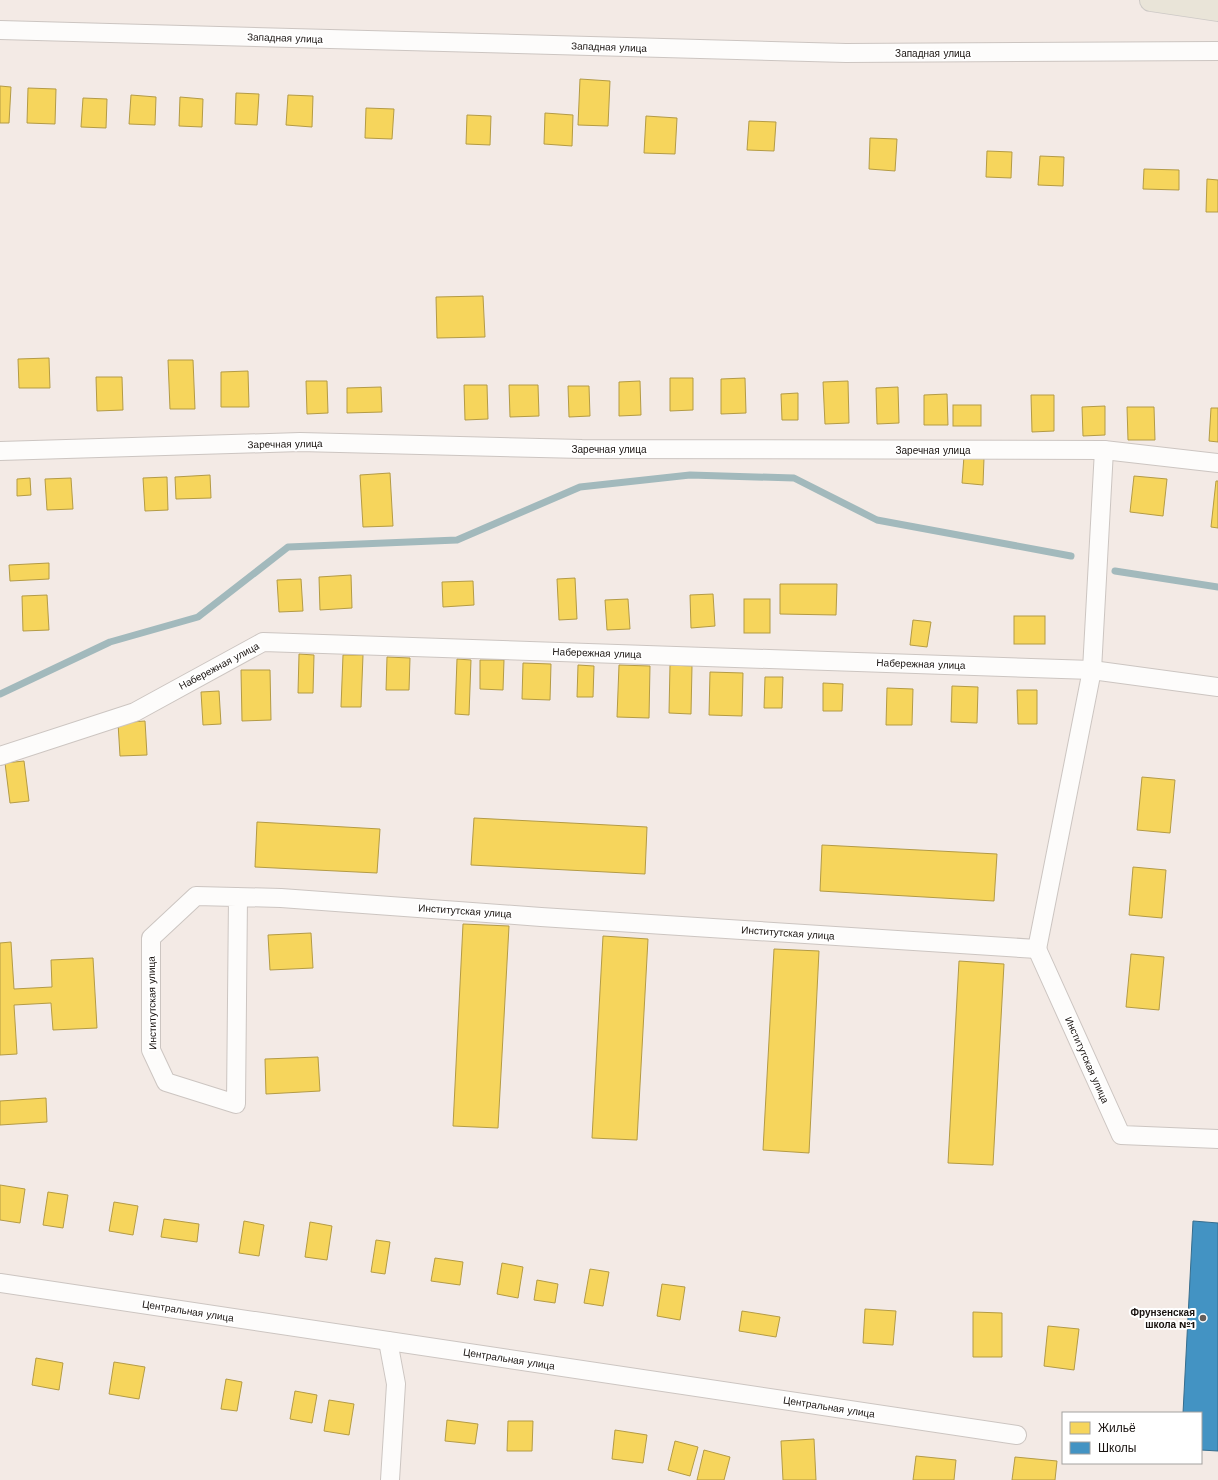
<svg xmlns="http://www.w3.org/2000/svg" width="1218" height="1480" viewBox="0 0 1218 1480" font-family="'Work Sans',sans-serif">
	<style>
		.homes { fill: #f6d55c; stroke: #b49b45 }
		.schools { fill: #4393c3; stroke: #366d8d }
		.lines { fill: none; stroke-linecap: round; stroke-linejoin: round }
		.stream { stroke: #a2b9bc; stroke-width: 7 }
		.street-casing { stroke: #ccc5c1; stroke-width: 20 }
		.highway-casing { stroke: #cdc9c6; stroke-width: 24 }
		.street { stroke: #fdfcfb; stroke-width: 18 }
		.highway { stroke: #e9e4d8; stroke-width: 22 }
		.poi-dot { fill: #655e5b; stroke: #fff; stroke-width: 1.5 }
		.labels { text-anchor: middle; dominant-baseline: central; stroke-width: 4; stroke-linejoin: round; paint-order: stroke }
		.street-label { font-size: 10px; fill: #191310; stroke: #fff }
		.poi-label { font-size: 10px; font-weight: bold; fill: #191310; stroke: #fff; text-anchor: end }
	</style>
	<rect width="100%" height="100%" fill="#f3eae5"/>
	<g class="homes">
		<polygon points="580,79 610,81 608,126 578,125"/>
		<polygon points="0,86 11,87 9,123 0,123"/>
		<polygon points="28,88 56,89 55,124 27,123"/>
		<polygon points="236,93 259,94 257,125 235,124"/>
		<polygon points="131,95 156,97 155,125 129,124"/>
		<polygon points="288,95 313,96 312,127 286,125"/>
		<polygon points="180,97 203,99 202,127 179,126"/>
		<polygon points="83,98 107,99 106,128 81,127"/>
		<polygon points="366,108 394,109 392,139 365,138"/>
		<polygon points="545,113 573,115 572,146 544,144"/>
		<polygon points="467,115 491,116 490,145 466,144"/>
		<polygon points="646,116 677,118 675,154 644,153"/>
		<polygon points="749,121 776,122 774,151 747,150"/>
		<polygon points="870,138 897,139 895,171 869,169"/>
		<polygon points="987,151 1012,152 1011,178 986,177"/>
		<polygon points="1040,156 1064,157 1063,186 1038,185"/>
		<polygon points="1144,169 1179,170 1179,190 1143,189"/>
		<polygon points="1207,179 1218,180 1218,212 1206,212"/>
		<polygon points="483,296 485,337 437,338 436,297"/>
		<polygon points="49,358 50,388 19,388 18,359"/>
		<polygon points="168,360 193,360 195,409 170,409"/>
		<polygon points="248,371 249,407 221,407 221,372"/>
		<polygon points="96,377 122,377 123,410 97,411"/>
		<polygon points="670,378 693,378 693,410 670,411"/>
		<polygon points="745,378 746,413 721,414 721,379"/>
		<polygon points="306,381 327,381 328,413 307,414"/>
		<polygon points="640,381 641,415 619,416 619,382"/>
		<polygon points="848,381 849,423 825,424 823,382"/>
		<polygon points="464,385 487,385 488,419 465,420"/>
		<polygon points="509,385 538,385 539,416 510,417"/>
		<polygon points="568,386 589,386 590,416 569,417"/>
		<polygon points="381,387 382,412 347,413 347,388"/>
		<polygon points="898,387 899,423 877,424 876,388"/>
		<polygon points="798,393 798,420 782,420 781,394"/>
		<polygon points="947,394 948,425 924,425 924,395"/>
		<polygon points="1031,395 1054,395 1054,431 1032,432"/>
		<rect x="953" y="405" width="28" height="21"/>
		<polygon points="1105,406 1105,435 1083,436 1082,407"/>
		<polygon points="1127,407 1154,407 1155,440 1128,440"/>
		<polygon points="1211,408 1218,408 1218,442 1209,441"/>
		<polygon points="964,456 984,458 983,485 962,483"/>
		<polygon points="390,473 393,526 363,527 360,475"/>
		<polygon points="210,475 211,498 176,499 175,477"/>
		<polygon points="1134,476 1167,479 1163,516 1130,512"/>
		<polygon points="167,477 168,510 145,511 143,478"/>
		<polygon points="30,478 31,495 17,496 17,479"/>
		<polygon points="71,478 73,509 47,510 45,479"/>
		<polygon points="1216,481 1218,481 1218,528 1211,527"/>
		<polygon points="49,563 49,579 10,581 9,565"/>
		<polygon points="351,575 352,608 320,610 319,577"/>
		<polygon points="575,578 577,619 559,620 557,579"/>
		<polygon points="301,579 303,611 279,612 277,580"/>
		<polygon points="473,581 474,605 443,607 442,582"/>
		<polygon points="780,584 837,584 836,615 780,614"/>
		<polygon points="713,594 715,626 691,628 690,595"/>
		<polygon points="47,595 49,630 23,631 22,596"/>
		<polygon points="628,599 630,629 607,630 605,600"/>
		<rect x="744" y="599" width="26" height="34"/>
		<rect x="1014" y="616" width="31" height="28"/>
		<polygon points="913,620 931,622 927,647 910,645"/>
		<polygon points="299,654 314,655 313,693 298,693"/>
		<polygon points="343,655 363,655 361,707 341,707"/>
		<polygon points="387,657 410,658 409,690 386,690"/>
		<polygon points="457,659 471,660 469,715 455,714"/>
		<polygon points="480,660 504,660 503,690 480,689"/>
		<polygon points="523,663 551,664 550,700 522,699"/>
		<polygon points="578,665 594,666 593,697 577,697"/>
		<polygon points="619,665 650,666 649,718 617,717"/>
		<polygon points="670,665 692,666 691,714 669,713"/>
		<polygon points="241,670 270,670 271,720 242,721"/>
		<polygon points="710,672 743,673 742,716 709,715"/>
		<polygon points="765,677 783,677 782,708 764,708"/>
		<polygon points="823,683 843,684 842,711 823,711"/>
		<polygon points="952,686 978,687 977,723 951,722"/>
		<polygon points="887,688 913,689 912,725 886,725"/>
		<polygon points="1017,690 1037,690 1037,724 1018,724"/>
		<polygon points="219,691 221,724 203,725 201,692"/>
		<polygon points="145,721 147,755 120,756 118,723"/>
		<polygon points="24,761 29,801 10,803 5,763"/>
		<polygon points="1142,777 1175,780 1170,833 1137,830"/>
		<polygon points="474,818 647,827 645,874 471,865"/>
		<polygon points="257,822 380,829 377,873 255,867"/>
		<polygon points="822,845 997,854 994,901 820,891"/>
		<polygon points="1133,867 1166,870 1162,918 1129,915"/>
		<polygon points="463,924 509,926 498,1128 453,1126"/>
		<polygon points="311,933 313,968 270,970 268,935"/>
		<polygon points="603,936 648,939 637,1140 592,1138"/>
		<polygon points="11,942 14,989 52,987 51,960 93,958 97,1028 53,1030 51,1003 14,1005 17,1054 0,1055 0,943"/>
		<polygon points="774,949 819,951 809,1153 763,1150"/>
		<polygon points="1131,954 1164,957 1159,1010 1126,1007"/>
		<polygon points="959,961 1004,964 993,1165 948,1163"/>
		<polygon points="318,1057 320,1091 266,1094 265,1059"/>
		<polygon points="46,1098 47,1122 0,1125 0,1101"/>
		<polygon points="0,1185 25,1189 20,1223 0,1220"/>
		<polygon points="48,1192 68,1195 63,1228 43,1225"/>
		<polygon points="114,1202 138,1206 133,1235 109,1231"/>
		<polygon points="164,1219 199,1224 197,1242 161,1237"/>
		<polygon points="244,1221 264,1225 259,1256 239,1253"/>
		<polygon points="310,1222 332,1226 327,1260 305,1257"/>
		<polygon points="376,1240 390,1242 385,1274 371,1272"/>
		<polygon points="435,1258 463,1262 460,1285 431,1281"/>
		<polygon points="502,1263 523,1267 518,1298 497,1294"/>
		<polygon points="590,1269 609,1272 603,1306 584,1303"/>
		<polygon points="537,1280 558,1284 555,1303 534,1300"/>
		<polygon points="662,1284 685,1287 680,1320 657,1316"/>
		<polygon points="865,1309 896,1311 893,1345 863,1343"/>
		<polygon points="742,1311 780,1317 776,1337 739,1331"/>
		<polygon points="973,1312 1002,1313 1002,1357 973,1357"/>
		<polygon points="1048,1326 1079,1329 1074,1370 1044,1366"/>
		<polygon points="36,1358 63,1363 59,1390 32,1385"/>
		<polygon points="114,1362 145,1367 139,1399 109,1394"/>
		<polygon points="226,1379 242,1382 237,1411 221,1409"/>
		<polygon points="295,1391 317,1395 312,1423 290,1419"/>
		<polygon points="329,1400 354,1404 349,1435 324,1431"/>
		<polygon points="447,1420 478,1424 475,1444 445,1441"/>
		<polygon points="508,1421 533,1421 532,1451 507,1451"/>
		<polygon points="615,1430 647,1435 643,1463 612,1459"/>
		<polygon points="814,1439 816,1480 783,1480 781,1441"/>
		<polygon points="675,1441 698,1447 690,1476 668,1470"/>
		<polygon points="704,1450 730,1457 724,1480 697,1480"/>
		<polygon points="916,1456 956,1460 954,1480 913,1480"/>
		<polygon points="1015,1457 1057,1461 1055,1480 1012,1480"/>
	</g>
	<polygon class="schools" points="1193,1221 1218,1223 1218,1451 1201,1450 1201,1413 1183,1413"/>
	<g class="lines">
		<g class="stream">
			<polyline points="1115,571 1218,587"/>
			<polyline points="0,694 110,642 198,617 288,547 457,540 580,487 690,475 794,478 877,520 1071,556"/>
		</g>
		<defs>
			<g id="street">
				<polyline points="0,30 846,53 1218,51"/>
				<polyline points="0,451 300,442 582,449 1104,450 1218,463"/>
				<polyline points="0,756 135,712 263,642 1092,670 1218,687"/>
				<polyline points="238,897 236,1104 166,1082 151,1050 151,938 196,896 281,898 541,917 1037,949"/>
				<polyline points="1037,949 1092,670 1104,450"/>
				<polyline points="1037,949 1121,1135 1218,1139"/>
				<polyline points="0,1283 1017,1435"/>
				<polyline points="388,1341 396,1384 390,1480"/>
			</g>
			<polyline id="highway" points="1151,0 1218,10"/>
		</defs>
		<use href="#street" class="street-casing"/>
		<use href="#highway" class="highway-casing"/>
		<use href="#street" class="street"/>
		<use href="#highway" class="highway"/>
	</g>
	<circle class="poi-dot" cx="1203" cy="1318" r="4"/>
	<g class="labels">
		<g class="street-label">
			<text transform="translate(285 38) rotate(2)">Западная улица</text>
			<text transform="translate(609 47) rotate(2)">Западная улица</text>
			<text x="933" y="53">Западная улица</text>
			<text transform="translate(285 444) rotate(-1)">Заречная улица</text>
			<text x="609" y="449">Заречная улица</text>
			<text x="933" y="450">Заречная улица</text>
			<text transform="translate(597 653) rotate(2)">Набережная улица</text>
			<text transform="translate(921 664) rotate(2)">Набережная улица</text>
			<text transform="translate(219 666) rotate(-28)">Набережная улица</text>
			<text transform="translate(465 911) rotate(4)">Институтская улица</text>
			<text transform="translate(788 933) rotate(4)">Институтская улица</text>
			<text transform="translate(152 1003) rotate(-91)">Институтская улица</text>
			<text transform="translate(1087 1060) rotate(66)">Институтская улица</text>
			<text transform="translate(188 1311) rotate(9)">Центральная улица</text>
			<text transform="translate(509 1359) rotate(9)">Центральная улица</text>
			<text transform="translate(829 1407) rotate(9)">Центральная улица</text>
		</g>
		<g class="poi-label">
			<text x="1195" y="1312">Фрунзенская<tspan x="1195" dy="12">школа №1</tspan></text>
		</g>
	</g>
	<rect x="1062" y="1412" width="140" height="52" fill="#ffffff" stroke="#a3a19f"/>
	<rect x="1070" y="1422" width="20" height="12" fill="#f6d55c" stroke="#a3a19f"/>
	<text x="1098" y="1432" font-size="12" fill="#191310">Жильё</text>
	<rect x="1070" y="1442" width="20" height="12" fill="#4393c3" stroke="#a3a19f"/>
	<text x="1098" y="1452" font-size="12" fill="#191310">Школы</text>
</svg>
